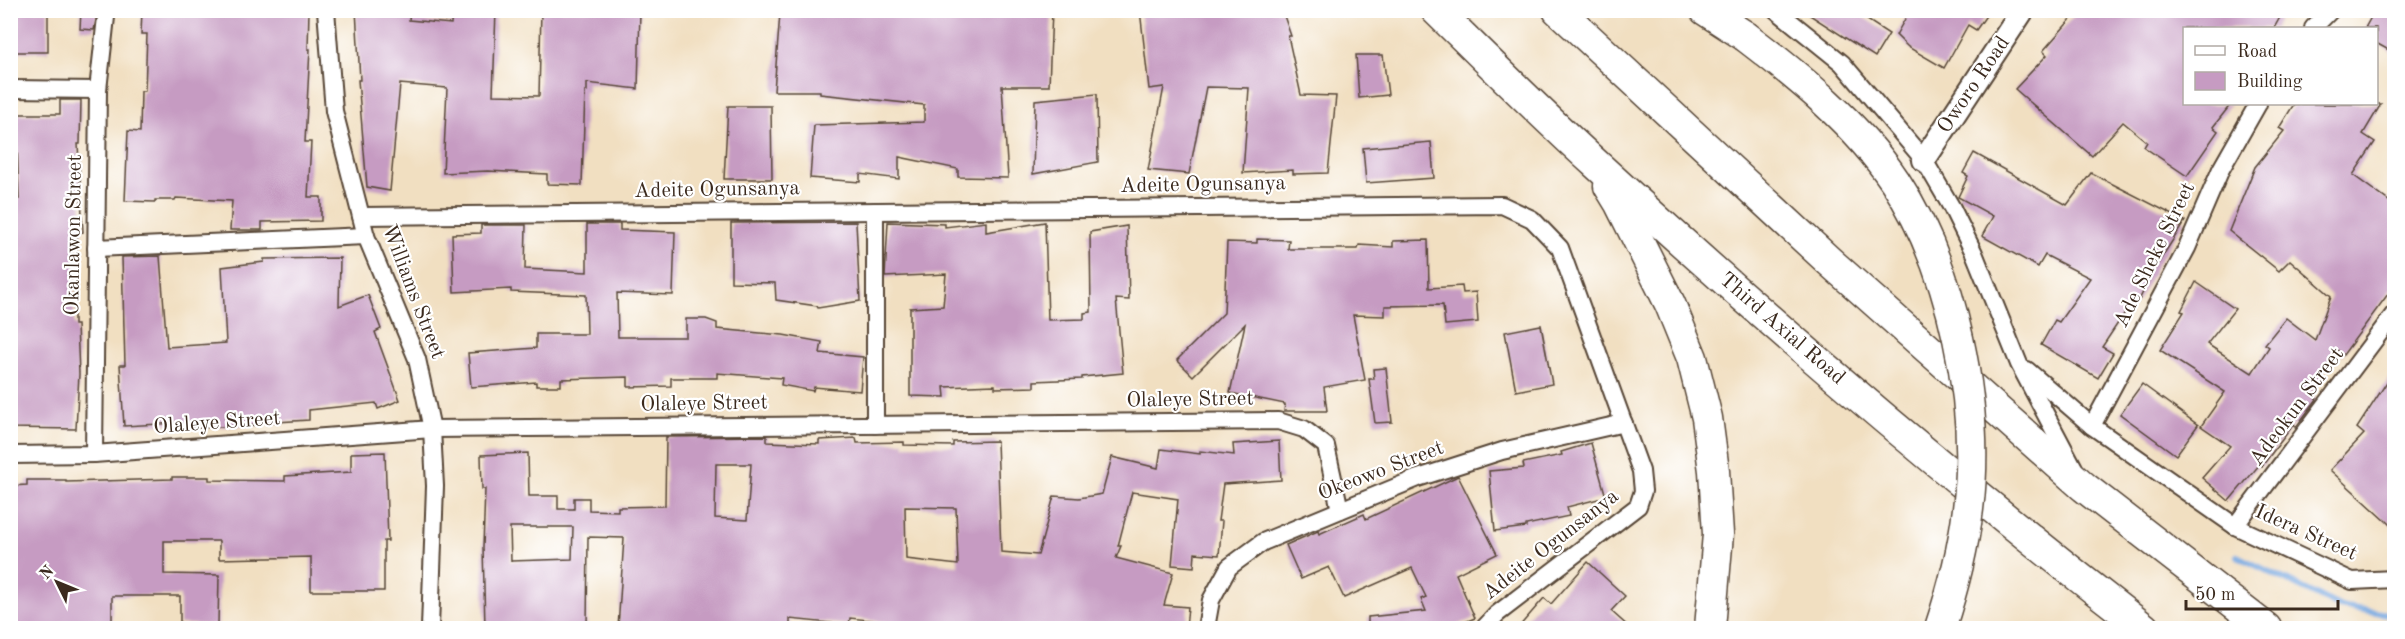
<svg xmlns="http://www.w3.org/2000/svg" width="2405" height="639" viewBox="0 0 2405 639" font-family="'Old Standard TT',serif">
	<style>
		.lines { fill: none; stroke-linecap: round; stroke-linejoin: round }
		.stream { stroke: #73a5de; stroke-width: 6 }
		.building { fill: #c69bc2; fill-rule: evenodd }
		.street-casing { stroke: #564536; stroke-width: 20 }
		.secondary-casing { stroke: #564536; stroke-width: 26 }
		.highway-casing { stroke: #564536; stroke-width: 33 }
		.street { stroke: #fff; stroke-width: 16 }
		.secondary { stroke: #fff; stroke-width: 22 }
		.highway { stroke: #fff; stroke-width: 30 }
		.highway-bridge-casing { stroke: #564536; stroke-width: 33; stroke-linecap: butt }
		.highway-bridge { stroke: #fff; stroke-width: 30 }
		.labels { text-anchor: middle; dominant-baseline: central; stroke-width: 4.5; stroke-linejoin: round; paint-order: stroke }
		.street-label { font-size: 21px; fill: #3b2a1e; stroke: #fff }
	</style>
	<rect width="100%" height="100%" fill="#fff"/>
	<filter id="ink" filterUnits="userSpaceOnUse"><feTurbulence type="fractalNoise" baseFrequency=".0167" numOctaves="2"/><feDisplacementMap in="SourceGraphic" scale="12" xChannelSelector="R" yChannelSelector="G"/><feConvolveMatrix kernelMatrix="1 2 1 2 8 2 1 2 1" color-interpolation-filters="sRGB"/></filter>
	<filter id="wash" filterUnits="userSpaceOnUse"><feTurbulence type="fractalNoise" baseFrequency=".008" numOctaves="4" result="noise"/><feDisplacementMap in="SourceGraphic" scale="24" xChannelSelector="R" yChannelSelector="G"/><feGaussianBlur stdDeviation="1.35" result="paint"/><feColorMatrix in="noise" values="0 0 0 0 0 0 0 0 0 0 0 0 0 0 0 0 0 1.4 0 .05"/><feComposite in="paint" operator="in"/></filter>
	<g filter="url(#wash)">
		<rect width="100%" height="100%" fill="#f1dfc1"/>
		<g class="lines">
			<polyline class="stream" points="2237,556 2339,606 2394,615"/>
		</g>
		<g id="blocks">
			<g class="building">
				<rect x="10" y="10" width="38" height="42"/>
				<polygon points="81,10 98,10 94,30 80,29"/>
				<polygon points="142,10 309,10 308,49 310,49 305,142 311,142 308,197 321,197 321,221 262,222 262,230 230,230 232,201 176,198 175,200 155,200 155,202 125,201 128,131 140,132 141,91 145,91 147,34 141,34"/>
				<polygon points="356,10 410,10 409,20 451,24 452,10 496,10 493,95 539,96 541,10 640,10 638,89 587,83 587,91 585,91 582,185 547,184 547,174 488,171 443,173 447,88 400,84 390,191 367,187 358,80 360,80"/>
				<polygon points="818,10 859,10 859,13 910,10 1052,10 1049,86 1002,86 1008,178 958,177 958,169 899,157 899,179 860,174 860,182 810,178 814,125 924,122 924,105 820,94 820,91 774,91 780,13 818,15"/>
				<polygon points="1140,10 1282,10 1291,36 1288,36 1301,95 1336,96 1328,173 1293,174 1293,170 1243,173 1249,88 1206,87 1189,174 1148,170 1164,87 1149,89"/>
				<polygon points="1802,10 1852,10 1889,34 1875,57"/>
				<polygon points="1910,10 1990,10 1976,30 1968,25 1944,68 1908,47 1896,35"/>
				<polygon points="2079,10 2284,10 2274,28 2184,28 2184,104 2231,104 2213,127 2218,131 2187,176 2144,147 2147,142 2123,122 2092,156 2015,89 2047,55 2043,51"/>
				<polygon points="2375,10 2394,10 2394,53 2376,43 2376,28 2365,28"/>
				<polygon points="1356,55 1383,55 1388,95 1359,98"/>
				<polygon points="1097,94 1098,162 1033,174 1035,100"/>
				<polygon points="60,100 81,100 80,144 78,144 83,232 77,233 77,284 74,284 74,325 77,325 79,374 76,429 10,428 10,200 19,199 16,114 60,114"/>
				<polygon points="2294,104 2381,104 2363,134 2375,142 2353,175 2394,205 2394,286 2343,355 2337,350 2311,394 2317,399 2296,427 2294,424 2262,466 2260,464 2229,501 2202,478 2230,446 2201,426 2225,392 2160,350 2184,312 2181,311 2196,282 2235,309 2207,344 2252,373 2269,347 2265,344 2286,318 2315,340 2331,296 2290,260 2279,271 2229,231 2255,167 2284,131 2279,128"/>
				<polygon points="728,106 771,106 772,179 724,179"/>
				<polygon points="1431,142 1434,178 1366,183 1363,148"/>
				<polygon points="1974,153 2067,205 2091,173 2185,221 2155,268 2138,302 2134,299 2102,347 2113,353 2098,378 2041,345 2055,320 2059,322 2090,278 2045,255 2038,267 1982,236 1993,216 1958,197 1968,176 1963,173"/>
				<polygon points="856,222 860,301 818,308 817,306 776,300 775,283 731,282 731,223"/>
				<polygon points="888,222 945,224 945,227 986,222 986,232 1045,222 1048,320 1084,319 1084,313 1091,312 1090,232 1127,226 1129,300 1116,299 1123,373 1082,377 1082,379 1034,381 1034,387 995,388 995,385 944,387 945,397 910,396 910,308 943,306 946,274 885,277"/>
				<polygon points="587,224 620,224 620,230 675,232 673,295 617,293 618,337 686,337 686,319 706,319 717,323 717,329 783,335 822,342 820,353 863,357 860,391 814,387 813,391 781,385 782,378 717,373 717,378 671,378 671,386 628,387 628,377 561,379 561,386 536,386 536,382 471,387 468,353 536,348 536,334 587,334 586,295 511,292 511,289 454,292 452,234 481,233 481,225 526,225 525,269 587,272"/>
				<polygon points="1257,239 1289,240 1288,249 1358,249 1359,245 1393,247 1393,241 1428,240 1429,288 1462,286 1463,293 1476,292 1478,322 1445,325 1443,305 1385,306 1385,316 1353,315 1365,380 1324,387 1327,411 1284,411 1285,404 1230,393 1245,324 1193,376 1177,360 1224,313 1227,242 1257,243"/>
				<polygon points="160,256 167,347 226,343 222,267 264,262 264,259 340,258 339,306 368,295 381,329 375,332 400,400 378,409 376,403 309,410 309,420 260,423 260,425 178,429 178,423 124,426 120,365 125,365 122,257"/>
				<polygon points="1541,325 1552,384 1516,391 1505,332"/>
				<polygon points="1386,368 1392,422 1375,423 1369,379 1374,379 1373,369"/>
				<polygon points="2394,371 2394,527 2387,520 2386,521 2330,470 2364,434 2357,428"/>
				<polygon points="2142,384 2198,425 2176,455 2120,414"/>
				<path d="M767 436V442L819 444V440L856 438 857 443 904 442V445L953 446V442L997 441 1001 552 1038 555 1054 496 1079 498 1102 494 1112 457 1158 468 1161 449 1200 454V451L1234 455 1233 444 1279 441 1281 480 1223 484 1218 521H1222L1219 555 1195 553 1194 567 1172 565 1178 499 1132 492 1118 546H1121L1116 558 1173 573 1164 605 1188 607 1186 628H917L905 627V624L850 618 849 625 790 619V628H618L624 538 588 537 587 628H485L483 547 485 489H482L481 455 528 453 529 496H558V509H574V498H589V510L618 511V507L665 506 666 437ZM716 464H751L747 520 715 518ZM905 507 956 508 958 565 906 559ZM510 527H573L572 559 511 561Z"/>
				<polygon points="1591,443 1606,497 1567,507 1569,516 1526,525 1526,527 1495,531 1489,471 1524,468 1523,463 1562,455 1561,452"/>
				<polygon points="385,452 388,541 384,541 384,591 311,591 311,557 219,559 219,541 164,541 164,574 219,575 218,625 180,624 180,596 112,596 112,628 10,628 10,486 27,485 27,480 66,480 66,482 172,479 172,477 209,477 209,480 285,481 285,476 351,472 351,453"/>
				<polygon points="1458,476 1497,554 1456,574 1475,618 1450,628 1368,628 1368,617 1426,611 1421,599 1426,597 1412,568 1344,598 1329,567 1301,579 1286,545 1318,531 1319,534 1364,514 1366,519"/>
				<polygon points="1588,562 1625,596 1611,611 1630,628 1518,628 1544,598 1551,604"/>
			</g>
		</g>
	</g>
	<g filter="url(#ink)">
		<use href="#blocks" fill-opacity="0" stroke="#564536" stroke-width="1.5"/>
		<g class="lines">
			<defs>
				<g id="street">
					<polyline points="326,10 334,111 366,236 417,359 432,429 435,486 430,628"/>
					<polyline points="1776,10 1842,63 1924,160 1952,208 1974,253 2019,364 2074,468"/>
					<polyline points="2313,28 2331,10"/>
					<polyline points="10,89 98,90"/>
					<polyline points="361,216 1502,205 1532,219 1560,248 1641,471 1643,491 1638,506 1497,614 1484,628"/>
					<polyline points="96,248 366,236"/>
					<polyline points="2027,370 2092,426 2235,526 2352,581 2394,579"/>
					<polyline points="875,425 875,211"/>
					<polyline points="2092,426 2187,248 2221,169 2258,104"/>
					<polyline points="94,454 98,90 106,17"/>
					<polyline points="10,455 94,454 432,429 1278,421 1304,429 1326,446 1340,510"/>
					<polyline points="2235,526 2394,314"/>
					<polyline points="1206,628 1211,600 1229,567 1263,542 1418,478 1502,451 1624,423"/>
				</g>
				<polyline id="secondary" points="1924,160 2023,10"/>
				<g id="highway">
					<path d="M1436 10C1489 62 1541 114 1596 164 1772 326 1955 482 2144 628"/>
					<polyline points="1558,10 1830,262 2084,487 2266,628"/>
					<polyline points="1705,10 1745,36"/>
					<polyline points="1609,186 1620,204 1670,304 1692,358 1707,418 1714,471 1718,534 1710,628"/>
				</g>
			</defs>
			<use href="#street" class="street-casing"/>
			<use href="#secondary" class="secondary-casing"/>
			<use href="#highway" class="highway-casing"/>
			<use href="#street" class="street"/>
			<use href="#secondary" class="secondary"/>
			<use href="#highway" class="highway"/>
			<defs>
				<path id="highway-bridge" d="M1745 36C1800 78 1856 123 1895 181 1953 269 1981 405 1968 509 1963 550 1953 589 1940 628"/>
			</defs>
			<use href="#highway-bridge" class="highway-bridge-casing"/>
			<use href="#highway-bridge" class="highway-bridge"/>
		</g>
	</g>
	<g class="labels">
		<g class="street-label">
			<text transform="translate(1974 85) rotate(-56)">Oworo Road</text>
			<text transform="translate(1203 185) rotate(-1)">Adeite Ogunsanya</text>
			<text transform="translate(717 190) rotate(-1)">Adeite Ogunsanya</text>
			<text transform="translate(74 235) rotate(-89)">Okanlawon Street</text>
			<text transform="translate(2155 255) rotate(-64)">Ade Sheke Street</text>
			<text transform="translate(413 292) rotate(69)">Williams Street</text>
			<text transform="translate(1782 329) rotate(41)">Third Axial Road</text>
			<text transform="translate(1190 400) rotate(-1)">Olaleye Street</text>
			<text transform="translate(704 404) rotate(-1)">Olaleye Street</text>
			<text transform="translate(2297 407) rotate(-53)">Adeokun Street</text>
			<text transform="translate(217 423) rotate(-4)">Olaleye Street</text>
			<text transform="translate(1381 471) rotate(-21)">Okeowo Street</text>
			<text transform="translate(2306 533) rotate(24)">Idera Street</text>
			<text transform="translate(1551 545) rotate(-38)">Adeite Ogunsanya</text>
		</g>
	</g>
	<rect width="2405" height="639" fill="none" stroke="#fff" stroke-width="36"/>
	<rect x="2183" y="27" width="195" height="78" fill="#ffffff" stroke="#b1aaa5" stroke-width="1.5"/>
	<rect x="2195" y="46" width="30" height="9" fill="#ffffff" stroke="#b1aaa5" stroke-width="1.5"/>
	<text x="2237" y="57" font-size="18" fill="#3b2a1e">Road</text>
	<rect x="2195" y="72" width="30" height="18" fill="#c69bc2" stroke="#b1aaa5" stroke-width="1.5"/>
	<text x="2237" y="87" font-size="18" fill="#3b2a1e">Building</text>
	<g transform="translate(57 582) rotate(313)" stroke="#ffffff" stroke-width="4.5" paint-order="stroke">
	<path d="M0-4.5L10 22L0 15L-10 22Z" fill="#3b2a1e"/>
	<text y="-9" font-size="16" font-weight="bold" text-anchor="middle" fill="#3b2a1e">N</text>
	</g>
	<path d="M2186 600v9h152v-9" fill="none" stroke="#3b2a1e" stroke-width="3"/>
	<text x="2195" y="600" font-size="18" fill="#3b2a1e" stroke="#ffffff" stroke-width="4.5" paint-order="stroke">50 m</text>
</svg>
